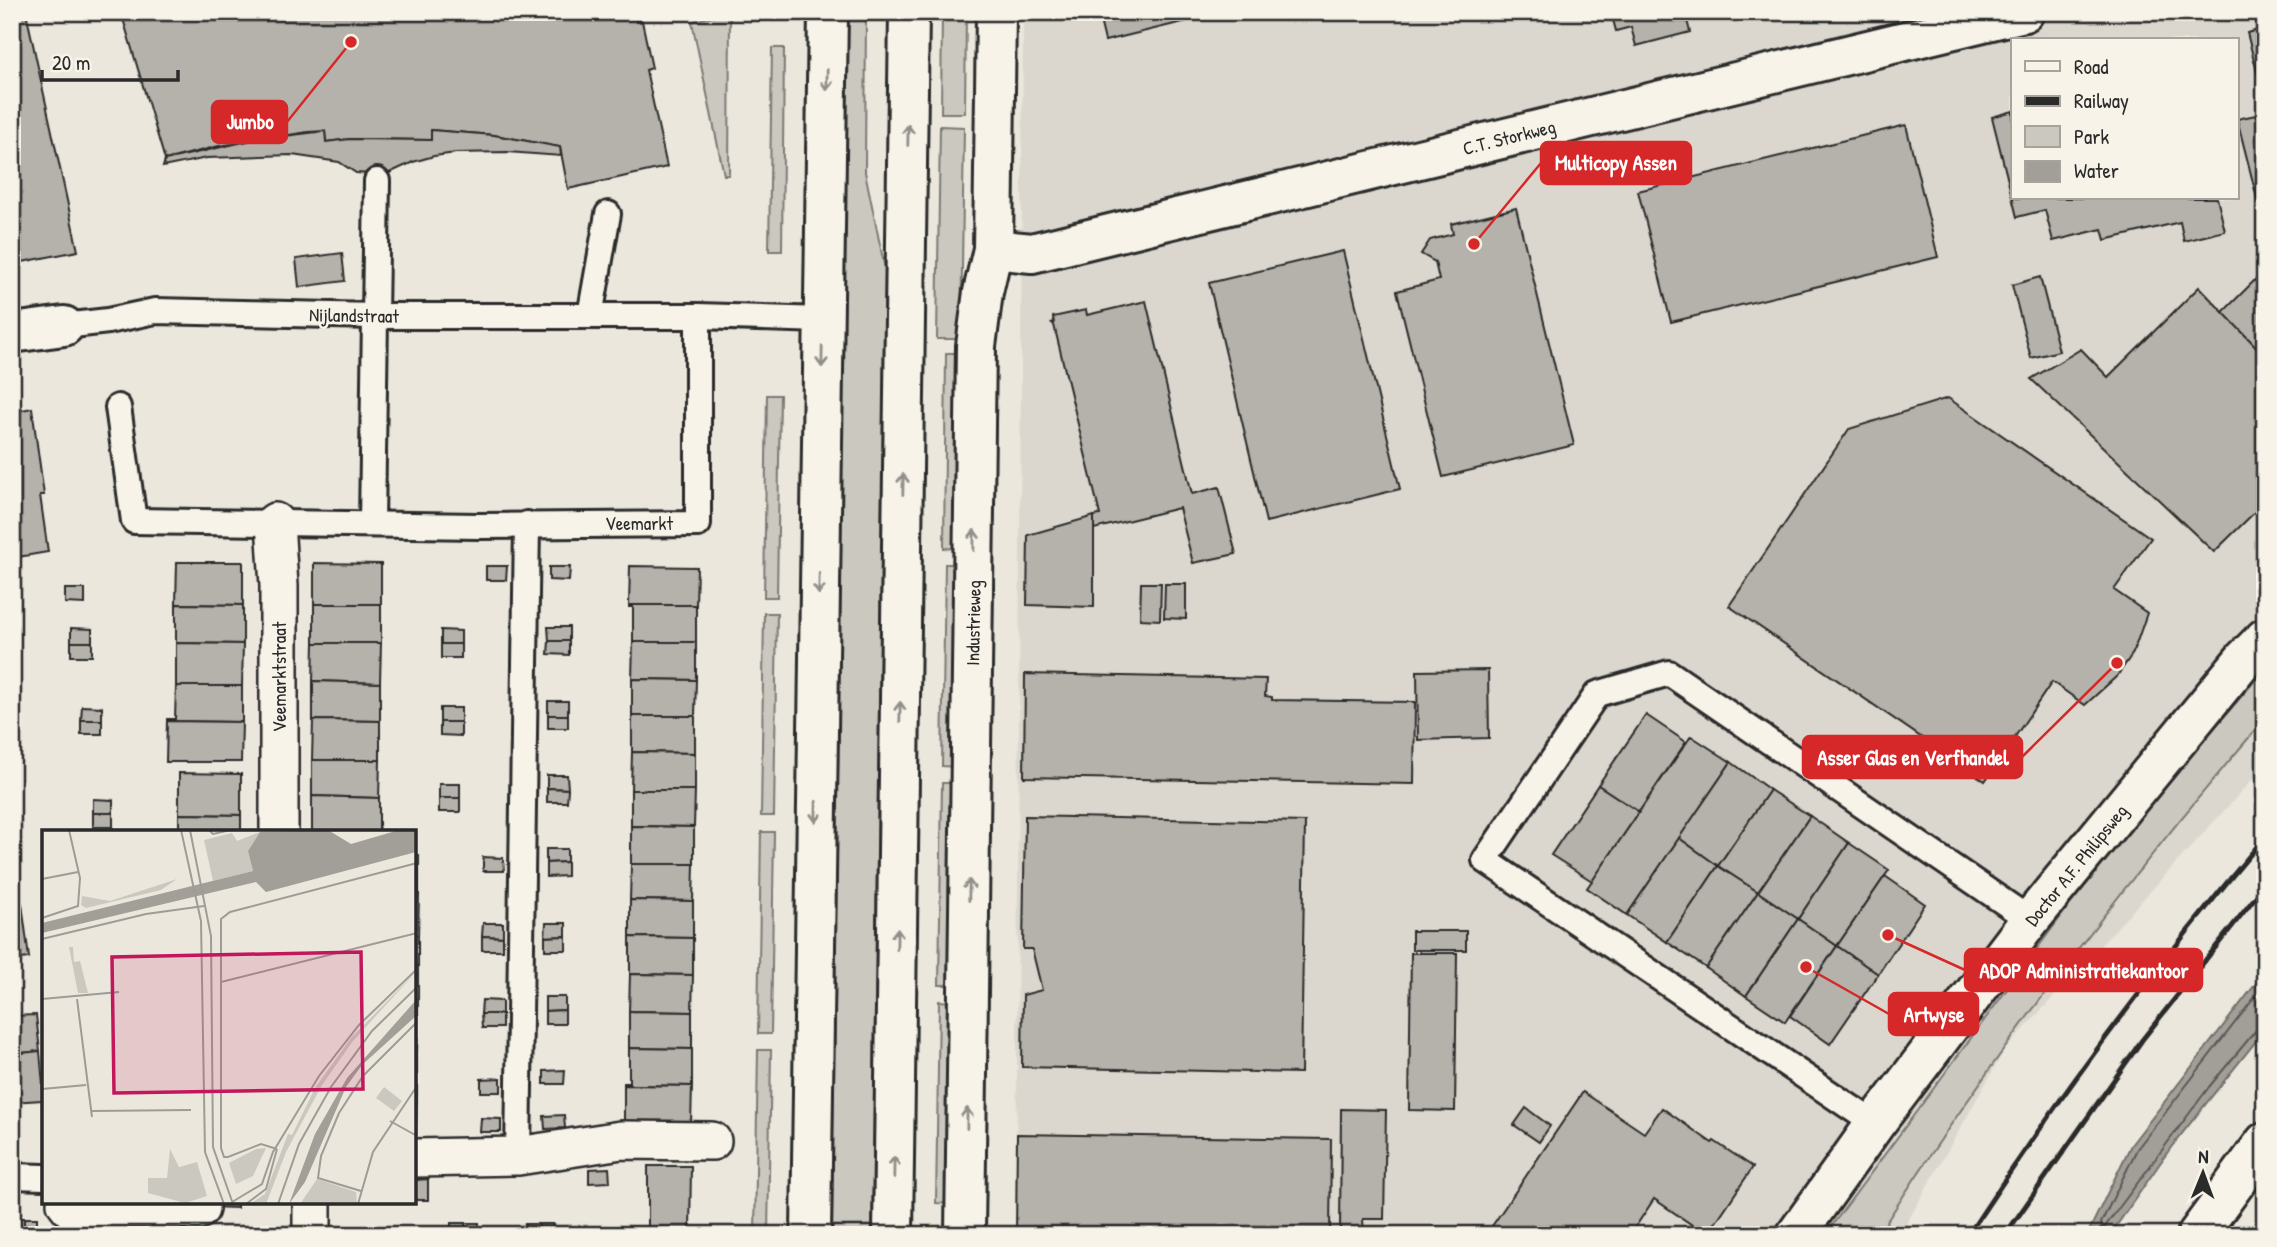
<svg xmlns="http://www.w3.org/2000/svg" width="2277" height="1247" viewBox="0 0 2277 1247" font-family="'Patrick Hand',sans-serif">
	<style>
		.built { fill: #dbd7ce; fill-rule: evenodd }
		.green { fill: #cbc8bf; stroke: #7b7a75; stroke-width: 2 }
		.water { fill: #a29f98; stroke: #72716c; stroke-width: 2 }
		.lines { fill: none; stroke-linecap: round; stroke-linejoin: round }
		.shore { stroke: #5b5957; stroke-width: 2 }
		.building { fill: #b5b2ab; stroke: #2b2b2b; stroke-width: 2 }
		.service-casing { stroke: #2b2b2b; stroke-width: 30 }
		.pedestrian-casing { stroke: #2b2b2b; stroke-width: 42 }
		.minor-casing { stroke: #2b2b2b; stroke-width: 44 }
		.primary-casing { stroke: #2b2b2b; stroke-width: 44 }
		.service { stroke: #f7f3e8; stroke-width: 24 }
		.pedestrian { stroke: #f7f3e8; stroke-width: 37 }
		.minor { stroke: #f7f3e8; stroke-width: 38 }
		.primary { stroke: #f7f3e8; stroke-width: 38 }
		.rail { stroke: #2b2b2b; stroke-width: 5 }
		.oneway { stroke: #918f8a }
		.labels { text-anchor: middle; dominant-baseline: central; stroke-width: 5; stroke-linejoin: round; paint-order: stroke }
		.street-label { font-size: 19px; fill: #2b2b2b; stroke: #f7f3e8 }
		.inset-road { fill: none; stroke: #9e9c96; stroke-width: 2 }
		.view { fill: #c2185b; fill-opacity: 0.15; stroke: #c2185b; stroke-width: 3.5 }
		.inset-edge { fill: none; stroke: #2b2b2b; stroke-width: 3.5 }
		.leader { fill: none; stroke: #d62828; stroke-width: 2.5 }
		.callout-dot { fill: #d62828; stroke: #f7f3e8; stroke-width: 2.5 }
		.callout { fill: #d62828; stroke: #d62828; stroke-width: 2.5 }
		.callout-label { font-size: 21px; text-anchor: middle; font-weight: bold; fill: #fff }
	</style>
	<rect width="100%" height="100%" fill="#ebe7dd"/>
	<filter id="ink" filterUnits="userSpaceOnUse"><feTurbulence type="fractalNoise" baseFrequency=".0143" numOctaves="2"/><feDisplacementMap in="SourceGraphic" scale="14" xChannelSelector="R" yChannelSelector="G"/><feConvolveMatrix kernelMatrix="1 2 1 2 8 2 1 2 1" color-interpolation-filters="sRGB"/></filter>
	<g filter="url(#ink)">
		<path class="built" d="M1023 12H2265V766L2004 1051 1900 1235H1016ZM2013 40H2237V198H2013Z"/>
		<g class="green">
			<polygon points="725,12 730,12 729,175 724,175 692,22"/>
			<polygon points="848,12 866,12 865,172 885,269 872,1235 832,1235"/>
			<polygon points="942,12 966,12 965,113 941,113"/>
			<polygon points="772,48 784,48 782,251 769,251"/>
			<polygon points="940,126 964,127 961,339 937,339"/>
			<polygon points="946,353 961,353 959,549 944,548"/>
			<polygon points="767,395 780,395 777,597 764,597"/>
			<polygon points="945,564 958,564 956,767 942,766"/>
			<polygon points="764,613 777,613 774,816 761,816"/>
			<path d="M2265 669V719C2124 882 1994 1053 1878 1235H1825L2068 907 2173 776Z"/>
			<polygon points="942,783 955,783 953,985 939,985"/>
			<polygon points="761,832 774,832 771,1034 758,1034"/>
			<polygon points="939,1001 953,1002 950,1204 936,1203"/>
			<polygon points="758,1050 771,1050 768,1235 755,1235"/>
		</g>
		<polygon class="water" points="2265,972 2265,1030 2172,1146 2110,1235 2087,1235 2131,1145"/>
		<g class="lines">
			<g class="shore">
				<polyline points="2095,1235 2102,1227 2101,1223 2137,1149 2265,984"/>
				<polyline points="2105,1235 2104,1228 2209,1087 2257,1029 2265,1026"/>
			</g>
		</g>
		<g class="building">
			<polygon points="12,12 26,12 78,251 12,264"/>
			<polygon points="121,12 634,12 636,22 642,21 652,68 646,70 667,167 568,189 560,147 494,135 431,130 431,140 350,139 326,142 325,131 308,132 219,146 165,160"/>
			<polygon points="1098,12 1224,12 1105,41"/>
			<polygon points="1611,12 1685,12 1690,32 1636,46 1631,27 1616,31"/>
			<polygon points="2265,28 2265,94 2263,95 2247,33"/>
			<polygon points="2013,111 2013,198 2217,198 2225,231 2184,241 2180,222 2105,240 2102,229 2053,241 2045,210 2017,217 1992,117"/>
			<polygon points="2265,113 2265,212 2261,214 2237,119"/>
			<polygon points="1906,125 1938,257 1671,322 1638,191"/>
			<polygon points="431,130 494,135 560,147 561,156 507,152 456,153 434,156 413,162 385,175 356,173 339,162 292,155 207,158 163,167 165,160 252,140 325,131 326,142 350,139 431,140"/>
			<polygon points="1516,208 1574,445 1443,477 1397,291 1439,280 1435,262 1421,254 1430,240 1453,234 1451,224"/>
			<polygon points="1343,251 1400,489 1266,522 1209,283"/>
			<polygon points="342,253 345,281 299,287 296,259"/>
			<polygon points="2265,270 2265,356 2222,313"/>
			<polygon points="2040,277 2059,351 2031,358 2012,285"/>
			<polygon points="2199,287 2265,356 2265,502 2214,552 2031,379 2081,349 2108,377"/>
			<polygon points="1146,301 1192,494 1219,487 1236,554 1193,563 1179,508 1094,529 1094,516 1100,515 1054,325 1052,323 1054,323 1053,317 1086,310 1087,315"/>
			<polygon points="1948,398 2151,538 2114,590 2147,613 2133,653 2117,676 2085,705 2052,682 1985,781 1729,606 1849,429"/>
			<polygon points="32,408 44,495 40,495 48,552 12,558 12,412"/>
			<polygon points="1094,516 1094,607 1027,605 1028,535"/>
			<polygon points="177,562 243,562 243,605 176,604"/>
			<polygon points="314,563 381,564 381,604 314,604"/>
			<polygon points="486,566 507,566 506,580 486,580"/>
			<polygon points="630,566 697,567 696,605 629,605"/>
			<polygon points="549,567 570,567 569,581 549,580"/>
			<polygon points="1141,583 1161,583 1160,620 1140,619"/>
			<polygon points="1165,584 1186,584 1186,619 1164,618"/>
			<polygon points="65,589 85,589 85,604 65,603"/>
			<polygon points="176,604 243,605 243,644 176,643"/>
			<rect x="314" y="604" width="67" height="39"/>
			<polygon points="629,605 696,605 696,642 633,642 633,607 629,607"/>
			<polygon points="548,627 569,627 569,641 549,641"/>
			<polygon points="71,628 92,629 92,642 71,642"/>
			<polygon points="441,630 461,631 461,644 441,644"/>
			<polygon points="549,641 569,641 569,655 548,654"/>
			<rect x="71" y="642" width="21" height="14"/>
			<polygon points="633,642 696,642 696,680 632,679"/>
			<polygon points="176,643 243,644 242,686 176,686"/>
			<polygon points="314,643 381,643 380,683 313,681"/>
			<rect x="441" y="644" width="20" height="14"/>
			<polygon points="1488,670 1489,738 1418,740 1417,671"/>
			<polygon points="1025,674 1266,679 1265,696 1272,697 1272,700 1415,702 1414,784 1024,777"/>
			<polygon points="632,679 696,680 695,716 632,716"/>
			<polygon points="313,681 380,683 380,721 313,720"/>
			<polygon points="176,686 242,686 242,722 167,721 167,719 175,719"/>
			<rect x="548" y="701" width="20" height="14"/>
			<polygon points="82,706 102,707 102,720 81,720"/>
			<rect x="440" y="708" width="21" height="14"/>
			<rect x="548" y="715" width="20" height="13"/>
			<polygon points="1646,715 1686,742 1639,812 1598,785"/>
			<polygon points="632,716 695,716 695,753 632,752"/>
			<rect x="81" y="720" width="21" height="14"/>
			<polygon points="313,720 380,721 380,760 312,760"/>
			<polygon points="167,721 242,722 241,762 166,762"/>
			<polygon points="440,722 461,722 461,736 440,735"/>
			<polygon points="1691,736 1731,762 1627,915 1587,888"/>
			<polygon points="632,752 695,753 695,790 631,790"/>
			<polygon points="312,760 380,760 379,798 312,796"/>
			<polygon points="1731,762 1770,790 1718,866 1679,838"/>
			<polygon points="179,773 241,774 241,815 179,814"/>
			<polygon points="547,775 567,775 568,789 547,788"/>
			<rect x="439" y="784" width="21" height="14"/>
			<polygon points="1598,785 1639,812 1592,881 1551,855"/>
			<polygon points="547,788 568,789 567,802 547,802"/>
			<polygon points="631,790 695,790 694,827 631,826"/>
			<polygon points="1770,790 1810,816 1758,892 1718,866"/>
			<polygon points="312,796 379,798 379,832 312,832"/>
			<rect x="439" y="798" width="21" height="14"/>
			<polygon points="93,799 113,800 113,813 93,813"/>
			<rect x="93" y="813" width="20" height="14"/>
			<polygon points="179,814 241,815 241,832 179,832"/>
			<polygon points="1025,816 1305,822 1301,1073 1022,1067 1023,995 1042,990 1032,949 1023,949"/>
			<polygon points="1810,816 1849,843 1798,919 1758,892"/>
			<polygon points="631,826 694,827 694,864 631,864"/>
			<polygon points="1679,838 1718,866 1667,942 1627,915"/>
			<polygon points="1849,843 1889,870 1837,946 1798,919"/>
			<polygon points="546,849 567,849 567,862 546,863"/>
			<rect x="415" y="855" width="4" height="41"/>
			<polygon points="483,857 503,858 504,871 483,871"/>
			<polygon points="567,862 567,876 546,877 546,863"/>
			<polygon points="631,864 694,864 693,901 630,900"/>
			<polygon points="1718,866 1758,892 1706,968 1667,942"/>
			<polygon points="1885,876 1925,904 1878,974 1837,946"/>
			<polygon points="1758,892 1798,919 1746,996 1706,968"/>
			<polygon points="415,896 419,896 418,935 415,935"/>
			<polygon points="630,900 693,901 693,938 630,937"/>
			<polygon points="22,904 29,958 13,960 12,905"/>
			<polygon points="1798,919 1837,946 1785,1022 1746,996"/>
			<polygon points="483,923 503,923 503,937 482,936"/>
			<polygon points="546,923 566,923 566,936 545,937"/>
			<rect x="1412" y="931" width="54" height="19"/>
			<rect x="415" y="935" width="3" height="40"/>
			<polygon points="482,936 503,937 503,950 482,950"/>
			<polygon points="566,936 566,950 545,950 545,937"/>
			<polygon points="630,937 693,938 693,975 630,974"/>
			<polygon points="1837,946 1878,974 1830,1044 1790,1016"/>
			<polygon points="1411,953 1457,953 1455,1111 1409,1110"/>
			<polygon points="630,974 693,975 692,1012 629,1011"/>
			<rect x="415" y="975" width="3" height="39"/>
			<polygon points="545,997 565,997 565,1010 545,1011"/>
			<polygon points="482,1000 502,1001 502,1014 481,1014"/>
			<polygon points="565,1010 565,1024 545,1024 545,1011"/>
			<polygon points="629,1011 692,1012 692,1049 629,1048"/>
			<polygon points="415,1014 418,1014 417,1053 415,1053"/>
			<polygon points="481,1014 502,1014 502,1028 482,1028"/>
			<polygon points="36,1015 40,1051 12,1054 12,1016"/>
			<polygon points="629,1048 692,1049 692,1086 624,1085 624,1083 629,1083"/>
			<polygon points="40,1051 44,1097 42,1100 12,1102 12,1054"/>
			<rect x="415" y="1053" width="2" height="38"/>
			<polygon points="565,1070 564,1084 544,1084 544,1071"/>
			<polygon points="501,1078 501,1092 481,1092 481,1079"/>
			<polygon points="624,1085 692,1086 691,1124 624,1124"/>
			<polygon points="415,1091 417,1091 416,1133 415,1132"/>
			<polygon points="1583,1092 1644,1133 1662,1108 1712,1143 1714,1141 1753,1167 1707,1235 1654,1199 1630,1235 1486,1235"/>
			<polygon points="1526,1108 1550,1126 1539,1142 1514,1125"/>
			<polygon points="1341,1109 1386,1110 1384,1219 1363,1219 1364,1235 1340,1235"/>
			<polygon points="564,1115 565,1128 545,1129 544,1116"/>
			<polygon points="481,1118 501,1119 501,1132 480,1132"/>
			<polygon points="1017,1134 1331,1139 1330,1235 1016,1235"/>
			<polygon points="648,1166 691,1166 690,1232 648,1232"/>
			<polygon points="609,1168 610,1182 589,1183 589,1169"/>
			<polygon points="428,1179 428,1200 415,1200 415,1180"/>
			<polygon points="209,1203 237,1203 237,1208 209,1207"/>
			<rect x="12" y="1218" width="12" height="17"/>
			<rect x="24" y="1218" width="13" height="17"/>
			<polygon points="84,1218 98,1218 98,1235 83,1235"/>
			<polygon points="98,1218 125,1219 125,1235 98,1235"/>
			<rect x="158" y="1219" width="13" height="16"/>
			<rect x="171" y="1219" width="14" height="16"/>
			<rect x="451" y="1223" width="14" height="12"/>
			<polygon points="465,1223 479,1223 478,1235 465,1235"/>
			<rect x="525" y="1224" width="14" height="11"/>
			<polygon points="539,1224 553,1224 552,1235 539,1235"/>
			<rect x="648" y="1232" width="42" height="3"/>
		</g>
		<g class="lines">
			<defs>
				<g id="service">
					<polyline points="590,316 608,214"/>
					<polyline points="64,326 108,321 155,311 375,316 698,316 823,320"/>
					<polyline points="118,407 134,521 479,526 698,524 698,316"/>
					<polyline points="372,523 377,181"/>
					<polyline points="1875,1124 1485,860 1597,694 1669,673 2030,920"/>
					<polyline points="518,1156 527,524"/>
					<polyline points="12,1176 44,1177"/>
				</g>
				<g id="pedestrian">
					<polyline points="275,522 279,586 279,832"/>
					<polyline points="415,1158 518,1156 621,1140 712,1141"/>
					<polyline points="66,1203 70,1208 200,1209 200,1203"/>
					<polyline points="312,1235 312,1203"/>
				</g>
				<g id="minor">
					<polyline points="993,249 1032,253 2024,12"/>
					<polyline points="12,333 64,326"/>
					<polyline points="965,1235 976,346 983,292 993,249 996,12"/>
					<polyline points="1796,1235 1875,1124 2030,920 2244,659 2265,638"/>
					<polyline points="2197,1235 2265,1142"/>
				</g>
				<g id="primary">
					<polyline points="811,1235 828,12"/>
					<polyline points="893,1235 909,12"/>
				</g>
			</defs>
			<use href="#service" class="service-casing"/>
			<use href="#pedestrian" class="pedestrian-casing"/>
			<use href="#minor" class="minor-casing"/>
			<use href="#primary" class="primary-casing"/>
			<use href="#service" class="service"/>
			<use href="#pedestrian" class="pedestrian"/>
			<use href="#minor" class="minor"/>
			<use href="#primary" class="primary"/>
			<g class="rail">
				<path d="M1968 1235C2059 1096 2158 963 2265 837"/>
				<polyline points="2005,1235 2142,1040 2265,885"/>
			</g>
		</g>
		<defs><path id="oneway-shaft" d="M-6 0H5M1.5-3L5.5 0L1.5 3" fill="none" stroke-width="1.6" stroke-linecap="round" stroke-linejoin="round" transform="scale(1.75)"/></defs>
		<g class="oneway">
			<use href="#oneway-shaft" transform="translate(827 80) rotate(91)"/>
			<use href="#oneway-shaft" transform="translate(908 135) rotate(-89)"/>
			<use href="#oneway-shaft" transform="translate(822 357) rotate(91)"/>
			<use href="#oneway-shaft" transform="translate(903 484) rotate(-89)"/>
			<use href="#oneway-shaft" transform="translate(974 540) rotate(-89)"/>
			<use href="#oneway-shaft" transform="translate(819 584) rotate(91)"/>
			<use href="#oneway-shaft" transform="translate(900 712) rotate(-89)"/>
			<use href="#oneway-shaft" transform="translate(816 812) rotate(91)"/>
			<use href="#oneway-shaft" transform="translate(969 890) rotate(-89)"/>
			<use href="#oneway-shaft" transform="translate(897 939) rotate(-89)"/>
			<use href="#oneway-shaft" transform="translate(967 1118) rotate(-89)"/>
			<use href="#oneway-shaft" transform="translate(894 1167) rotate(-89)"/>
		</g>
	</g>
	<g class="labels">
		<g class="street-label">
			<text transform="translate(1509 137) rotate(-14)">C.T. Storkweg</text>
			<text transform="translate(354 315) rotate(1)">Nijlandstraat</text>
			<text x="639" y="523">Veemarkt</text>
			<text transform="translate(973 623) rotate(-89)">Industrieweg</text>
			<text transform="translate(279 677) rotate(-90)">Veemarktstraat</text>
			<text transform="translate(2076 865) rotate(-51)">Doctor A.F. Philipsweg</text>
		</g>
	</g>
	<g transform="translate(42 830)">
		<rect width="374" height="374" fill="#ebe7dd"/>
		<path d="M218 2 206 21 211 41 171 51 162 10 190 3 195 11ZM135 49 119 60 44 78 39 75 40 66 68 71ZM27 117H31L32 132 38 131 46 163H36ZM374 142 311 211 280 255 244 322 224 374H208L223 364 246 304 250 305 273 258 309 208ZM342 257 360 271 352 281 334 268ZM224 318 211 346 194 354 187 333 214 319ZM128 319 137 337 155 332 165 366 143 373 106 363V348H125ZM275 349 314 362 315 374H258Z" fill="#cbc8bf"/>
		<path d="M286 0 309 14 357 0H374V22L224 62 214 52 0 103V93L211 41 206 21 218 2ZM374 170V186L320 235 304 257 263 352 247 374 273 304 305 248Z" fill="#a29f98"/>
		<path class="inset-road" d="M139 0 159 91 163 322 182 374M148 0 169 106 171 317 191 374M167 0 171 4 189 0M0 49 36 42M0 88 36 76 38 48 27 0M0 109 104 84 162 76M179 152 375 103M0 169 77 162M35 169 50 287M0 259 44 255M50 281 149 280M348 291 375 306M235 319 219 314 186 327H182L179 318V89L188 82 375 33M319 361 276 348 279 326 297 283 321 246 375 192M190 372 220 354 231 322 277 246 317 195 375 139M204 374 224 359 235 319M236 374 257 314 289 257 330 201 375 157M316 374 331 322 375 256"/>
		<path class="view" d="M319 122 321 259 72 263 70 127Z"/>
		<rect width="374" height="374" class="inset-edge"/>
	</g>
	<path class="leader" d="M351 42L287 122M1474 244L1541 163M2117 663L2022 757M1888 935L1965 970M1806 967L1889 1014"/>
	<g class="callout-dot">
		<circle cx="351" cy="42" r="7"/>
		<circle cx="1474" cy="244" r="7"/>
		<circle cx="2117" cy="663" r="7"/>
		<circle cx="1888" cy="935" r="7"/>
		<circle cx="1806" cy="967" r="7"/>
	</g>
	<g class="callout">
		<rect x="212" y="101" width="75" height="42" rx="7"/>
		<rect x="1541" y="142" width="150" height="42" rx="7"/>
		<rect x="1803" y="736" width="219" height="42" rx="7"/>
		<rect x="1965" y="949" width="237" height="42" rx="7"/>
		<rect x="1889" y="993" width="89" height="42" rx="7"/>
	</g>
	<g class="callout-label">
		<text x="250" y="129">Jumbo</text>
		<text x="1616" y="170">Multicopy Assen</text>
		<text x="1913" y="765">Asser Glas en Verfhandel</text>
		<text x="2084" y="978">ADOP Administratiekantoor</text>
		<text x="1934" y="1022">Artwyse</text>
	</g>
	<rect width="2277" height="1247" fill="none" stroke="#f7f3e8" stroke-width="42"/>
	<rect x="21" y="21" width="2235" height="1205" fill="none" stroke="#2b2b2b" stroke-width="2.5" filter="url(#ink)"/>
	<rect x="2011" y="38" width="228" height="161" fill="#f7f3e8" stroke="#a5a39c" stroke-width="2"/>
	<rect x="2025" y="61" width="35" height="10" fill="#f7f3e8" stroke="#a5a39c" stroke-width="2"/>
	<text x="2074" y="74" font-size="21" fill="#2b2b2b">Road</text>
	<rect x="2025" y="96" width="35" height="10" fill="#2b2b2b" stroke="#a5a39c" stroke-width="2"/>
	<text x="2074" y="108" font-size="21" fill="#2b2b2b">Railway</text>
	<rect x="2025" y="126" width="35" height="21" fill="#cbc8bf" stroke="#a5a39c" stroke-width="2"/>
	<text x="2074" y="144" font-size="21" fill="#2b2b2b">Park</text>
	<rect x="2025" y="161" width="35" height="21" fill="#a29f98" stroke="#a5a39c" stroke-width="2"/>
	<text x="2074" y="178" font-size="21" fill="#2b2b2b">Water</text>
	<g transform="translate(2203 1173) rotate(1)" stroke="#f7f3e8" stroke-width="5" paint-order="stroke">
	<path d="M0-5L12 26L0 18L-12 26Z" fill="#2b2b2b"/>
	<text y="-10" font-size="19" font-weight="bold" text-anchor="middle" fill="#2b2b2b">N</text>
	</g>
	<path d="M42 70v10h136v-10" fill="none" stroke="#2b2b2b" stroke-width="3.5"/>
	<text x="52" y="70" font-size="21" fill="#2b2b2b" stroke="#f7f3e8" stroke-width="5" paint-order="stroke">20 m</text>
</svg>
